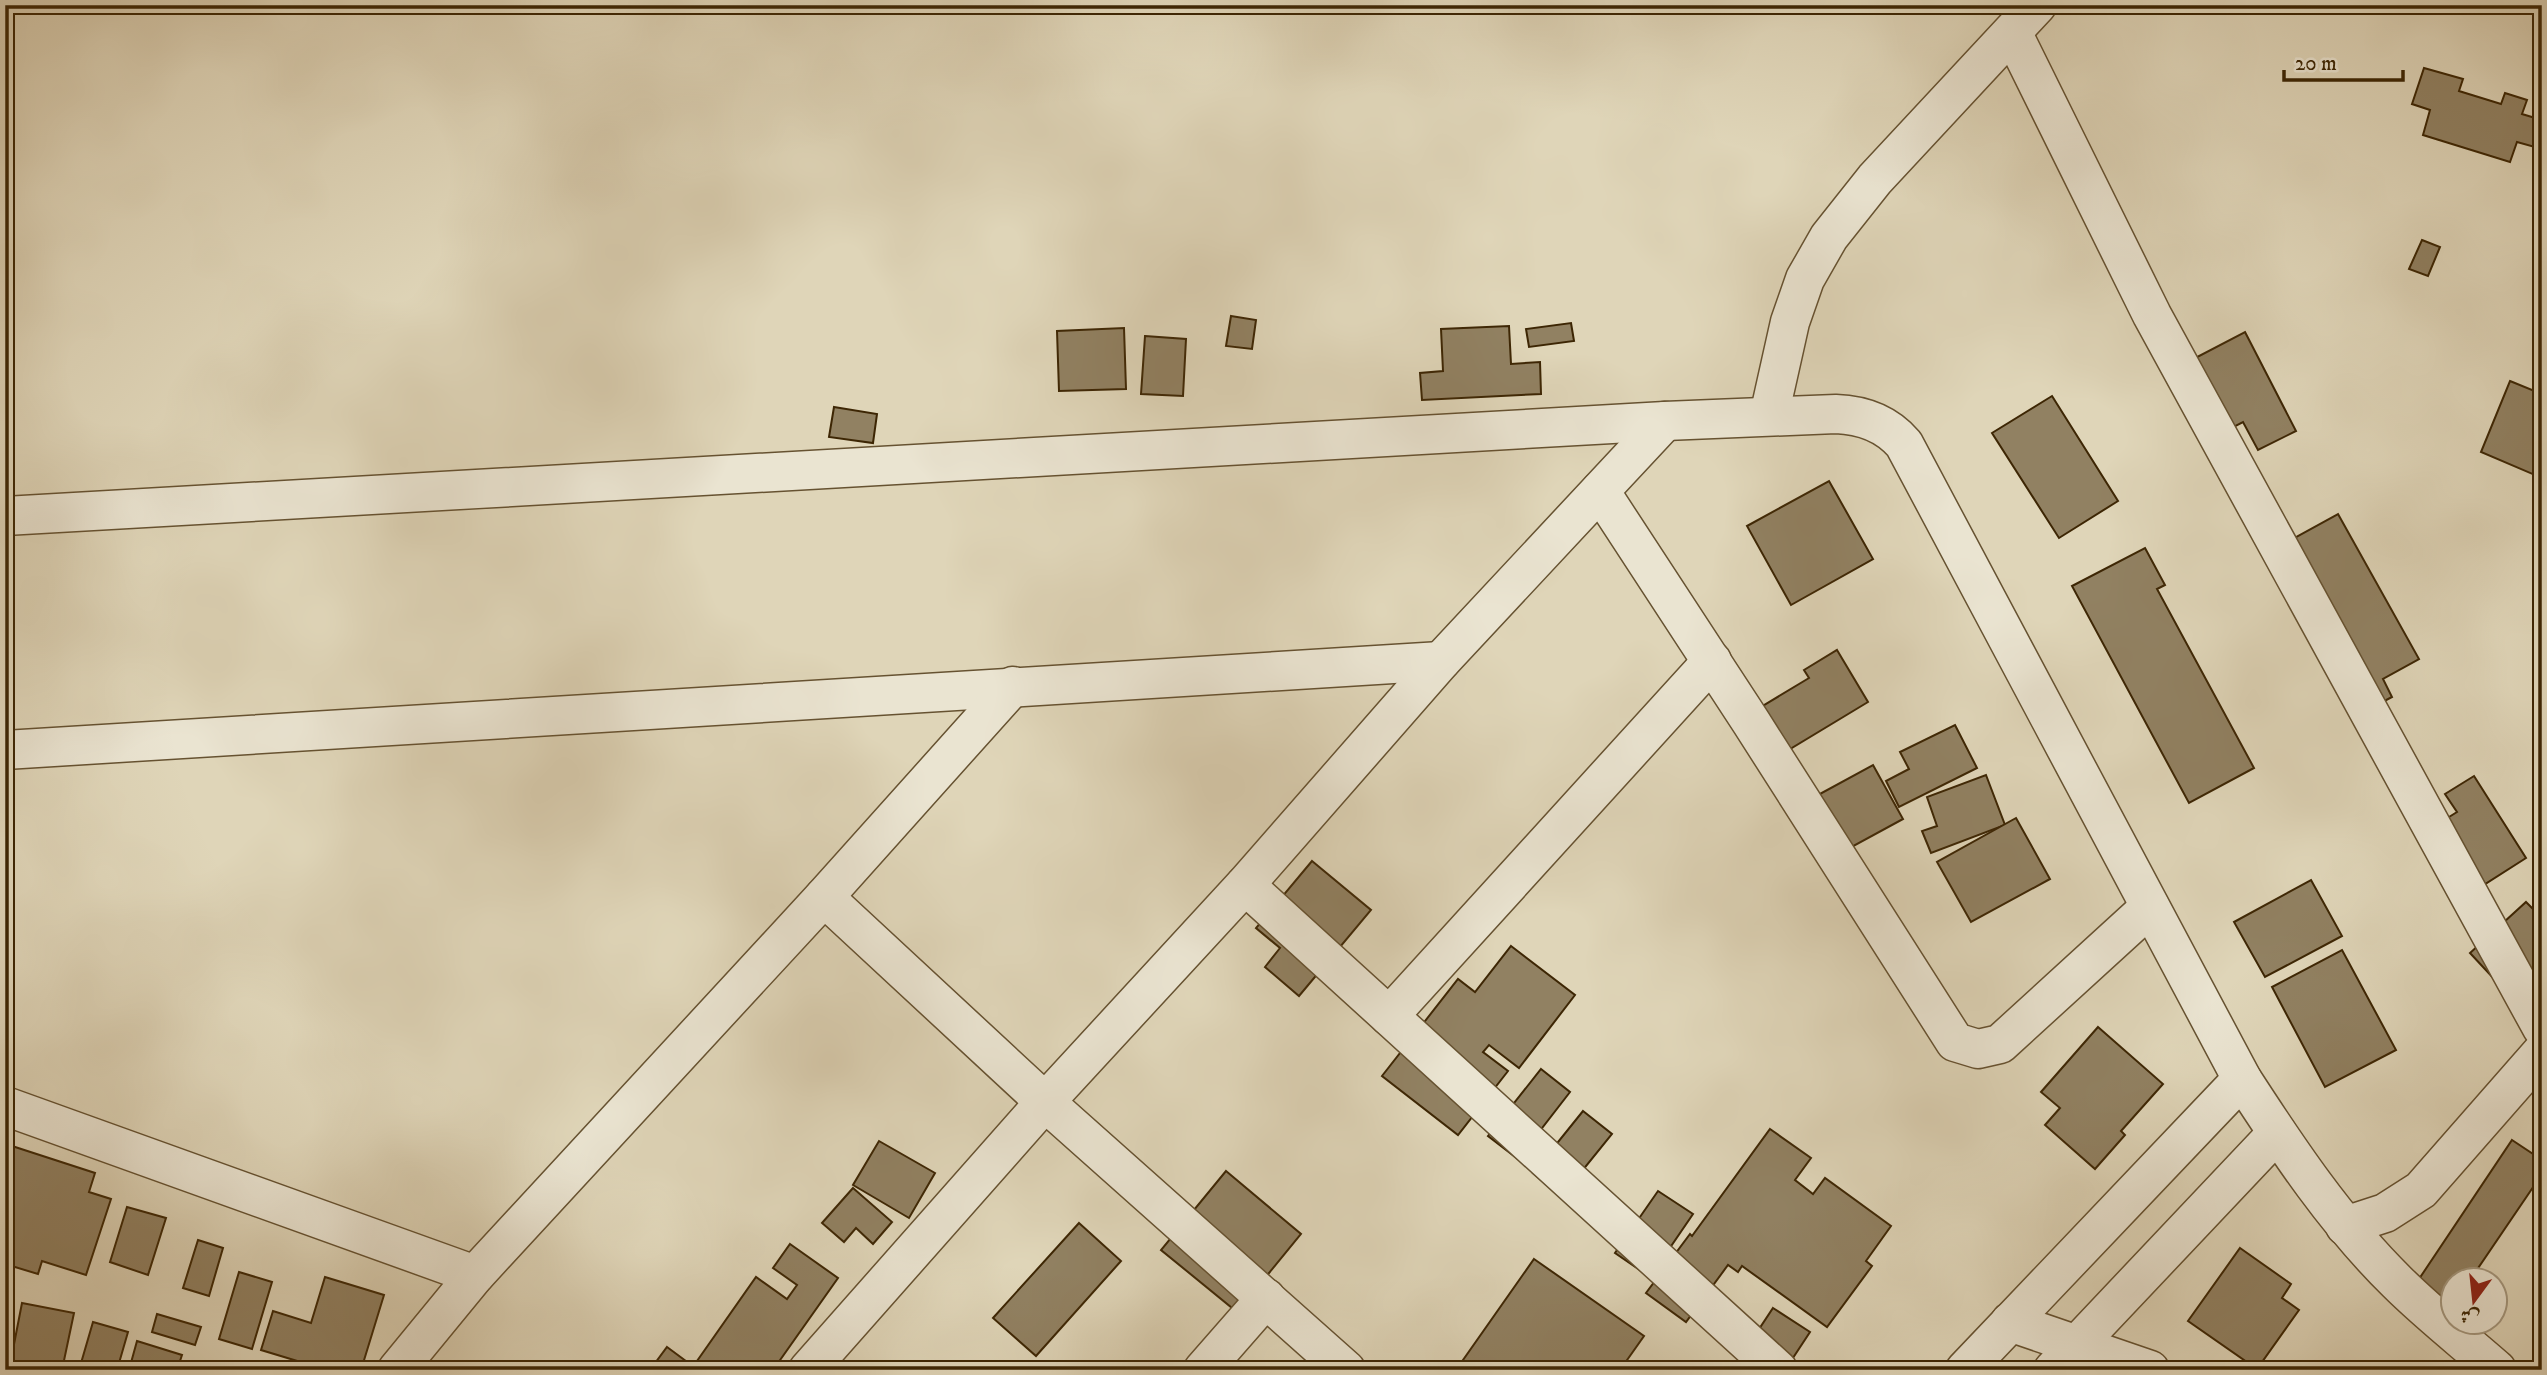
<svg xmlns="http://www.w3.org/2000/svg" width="2547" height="1375" viewBox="0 0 2547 1375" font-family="'IM FELL DW Pica',Amiri,serif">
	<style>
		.building { fill: #918162; stroke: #3d2604; stroke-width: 2 }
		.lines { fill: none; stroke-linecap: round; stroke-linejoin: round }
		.minor-casing { stroke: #665231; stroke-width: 41 }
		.minor { stroke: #eae4d1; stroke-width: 38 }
	</style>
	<rect width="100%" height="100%" fill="#dfd5b8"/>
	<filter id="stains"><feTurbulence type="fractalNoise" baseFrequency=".00286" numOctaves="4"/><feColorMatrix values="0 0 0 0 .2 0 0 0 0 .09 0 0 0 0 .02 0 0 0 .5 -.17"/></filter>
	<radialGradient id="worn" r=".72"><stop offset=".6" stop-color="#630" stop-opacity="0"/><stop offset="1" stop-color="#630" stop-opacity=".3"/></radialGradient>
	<g class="building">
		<polygon points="2424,68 2463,79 2459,91 2501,104 2505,93 2527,100 2522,114 2542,120 2542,149 2517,142 2510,162 2423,135 2430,110 2412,104"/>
		<polygon points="2422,240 2440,247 2428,276 2409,269"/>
		<polygon points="1231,316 1256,320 1252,349 1226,346"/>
		<polygon points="1571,323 1574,341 1529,347 1526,329"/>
		<polygon points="1509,326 1511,364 1540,362 1541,394 1422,400 1420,373 1443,371 1441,329"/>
		<polygon points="1124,328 1126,389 1059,391 1057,331"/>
		<polygon points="2245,332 2296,431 2258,450 2243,422 2214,437 2178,367"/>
		<polygon points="1145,336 1186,339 1183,396 1141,394"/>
		<polygon points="2510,381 2542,394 2542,478 2481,452"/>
		<polygon points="2052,396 2118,501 2059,538 1992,433"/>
		<polygon points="834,407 877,414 873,443 829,437"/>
		<polygon points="1829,481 1873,559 1791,605 1747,526"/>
		<polygon points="2338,514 2419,659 2383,679 2392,697 2360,714 2271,551"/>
		<polygon points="2145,548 2165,585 2157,589 2254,768 2189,803 2072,586"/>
		<polygon points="2542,633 2542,651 2534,646"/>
		<polygon points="1837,650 1868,702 1767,763 1741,719 1809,678 1804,670"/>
		<polygon points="1955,725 1977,768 1899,807 1886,781 1909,769 1900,752"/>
		<polygon points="1873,765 1903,819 1837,855 1807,801"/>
		<polygon points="1986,775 2005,825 1931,853 1922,831 1937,826 1927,797"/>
		<polygon points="2474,776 2526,858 2482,886 2441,822 2457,812 2445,794"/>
		<polygon points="2016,818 2050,879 1971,922 1937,862"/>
		<polygon points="1312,861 1371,910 1299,996 1265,967 1280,948 1256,928"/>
		<polygon points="2311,880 2342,936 2265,977 2234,922"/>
		<polygon points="2526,902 2542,918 2542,1019 2536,1024 2470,953"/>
		<polygon points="1511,946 1575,995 1519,1068 1489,1045 1483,1052 1508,1071 1458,1135 1382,1076 1458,979 1475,992"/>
		<polygon points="2342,950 2396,1050 2325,1087 2272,987"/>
		<polygon points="2098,1027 2163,1084 2121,1131 2125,1135 2095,1169 2045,1125 2060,1108 2041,1092"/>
		<polygon points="1541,1069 1570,1092 1518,1159 1488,1136"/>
		<polygon points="1583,1111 1612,1134 1561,1197 1533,1173"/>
		<polygon points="1770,1129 1811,1158 1795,1180 1813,1194 1825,1178 1891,1226 1866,1261 1872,1266 1827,1327 1742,1266 1738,1272 1728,1265 1686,1322 1646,1293 1690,1234 1692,1236"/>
		<polygon points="2512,1140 2542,1160 2542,1174 2470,1280 2452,1280 2452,1307 2409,1294"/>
		<polygon points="879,1141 935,1173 909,1218 853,1185"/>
		<polygon points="12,1146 95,1173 89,1192 111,1199 86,1275 42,1261 38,1274 5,1264 5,1167"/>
		<polygon points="1226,1171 1301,1234 1237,1312 1161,1250"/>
		<polygon points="853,1188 892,1222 873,1244 856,1228 844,1242 822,1223"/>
		<polygon points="1658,1191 1693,1214 1650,1277 1615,1253"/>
		<polygon points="127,1207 166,1218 148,1275 110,1262"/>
		<polygon points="1079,1223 1121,1261 1036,1356 993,1318"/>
		<polygon points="198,1240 223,1248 209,1296 183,1288"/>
		<polygon points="790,1244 838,1278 773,1370 709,1370 697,1361 756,1277 787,1299 797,1285 773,1268"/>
		<polygon points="2240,1248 2291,1284 2282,1298 2299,1310 2257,1369 2188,1321"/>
		<polygon points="1534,1259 1644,1336 1620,1370 1456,1370"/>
		<polygon points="239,1272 272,1282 252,1349 219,1339"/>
		<polygon points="325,1277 384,1295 361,1370 327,1370 261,1350 273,1311 311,1323"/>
		<polygon points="22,1303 74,1313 62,1370 9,1370"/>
		<polygon points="5,1305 11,1306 5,1330"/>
		<polygon points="1773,1308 1810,1332 1785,1370 1751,1370 1738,1361"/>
		<polygon points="157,1314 201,1327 195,1345 152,1332"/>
		<polygon points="93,1322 128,1332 117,1370 79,1370"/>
		<polygon points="137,1341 182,1355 177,1370 129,1370"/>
		<polygon points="667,1347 698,1370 650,1370"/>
		<polygon points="1802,1362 1810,1370 1795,1370"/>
	</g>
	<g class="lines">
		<defs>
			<g id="minor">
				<polyline points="2013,34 2152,315 2542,1028"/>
				<polyline points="1769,416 1790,322 1805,279 1829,237 1875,179 2037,5"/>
				<polyline points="1600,491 1751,722 1955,1042 1978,1049 2000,1044 2150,907"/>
				<path d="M5 516 1665 421 1836 414C1863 415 1886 423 1904 444L2242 1079C2288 1150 2336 1222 2397 1282 2428 1313 2464 1341 2497 1370"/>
				<polyline points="5,750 1441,661"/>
				<polyline points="1245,885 1778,1370"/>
				<polyline points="824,897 1045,1102 1346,1370"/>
				<polyline points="1389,1016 1712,661"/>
				<polyline points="5,1106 475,1275"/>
				<polyline points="2345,1226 2385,1213 2421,1190 2542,1052"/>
				<polyline points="2010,1322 2150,1370"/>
				<polyline points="397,1370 475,1275 824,897 1013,686"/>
				<polyline points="808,1370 1045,1102 1245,885 1441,661 1665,421"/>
				<polyline points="1203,1370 1266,1298"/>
				<polyline points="1965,1370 2242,1079"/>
				<polyline points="2053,1370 2277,1133"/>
			</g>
		</defs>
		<use href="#minor" class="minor-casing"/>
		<use href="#minor" class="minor"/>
	</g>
	<rect width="2547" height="1375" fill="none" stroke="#dfd5b8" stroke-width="28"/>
	<rect x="7" y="7" width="2533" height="1361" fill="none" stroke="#3d2604" stroke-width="3.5"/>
	<rect x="14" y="14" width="2519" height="1347" fill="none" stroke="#3d2604" stroke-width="2"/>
	<g transform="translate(2474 1301) rotate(195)"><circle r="33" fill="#eae4d1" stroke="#a5987f" stroke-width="2"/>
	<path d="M0-5L12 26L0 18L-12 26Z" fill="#8f2418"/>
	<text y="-10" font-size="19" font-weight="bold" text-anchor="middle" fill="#3d2604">ش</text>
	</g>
	<path d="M2284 70v10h119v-10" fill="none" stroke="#3d2604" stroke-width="3.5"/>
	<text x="2295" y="70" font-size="21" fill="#3d2604" stroke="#eae4d1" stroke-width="5" paint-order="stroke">20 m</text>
	<rect width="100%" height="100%" filter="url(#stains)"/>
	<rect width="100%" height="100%" fill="url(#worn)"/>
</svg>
